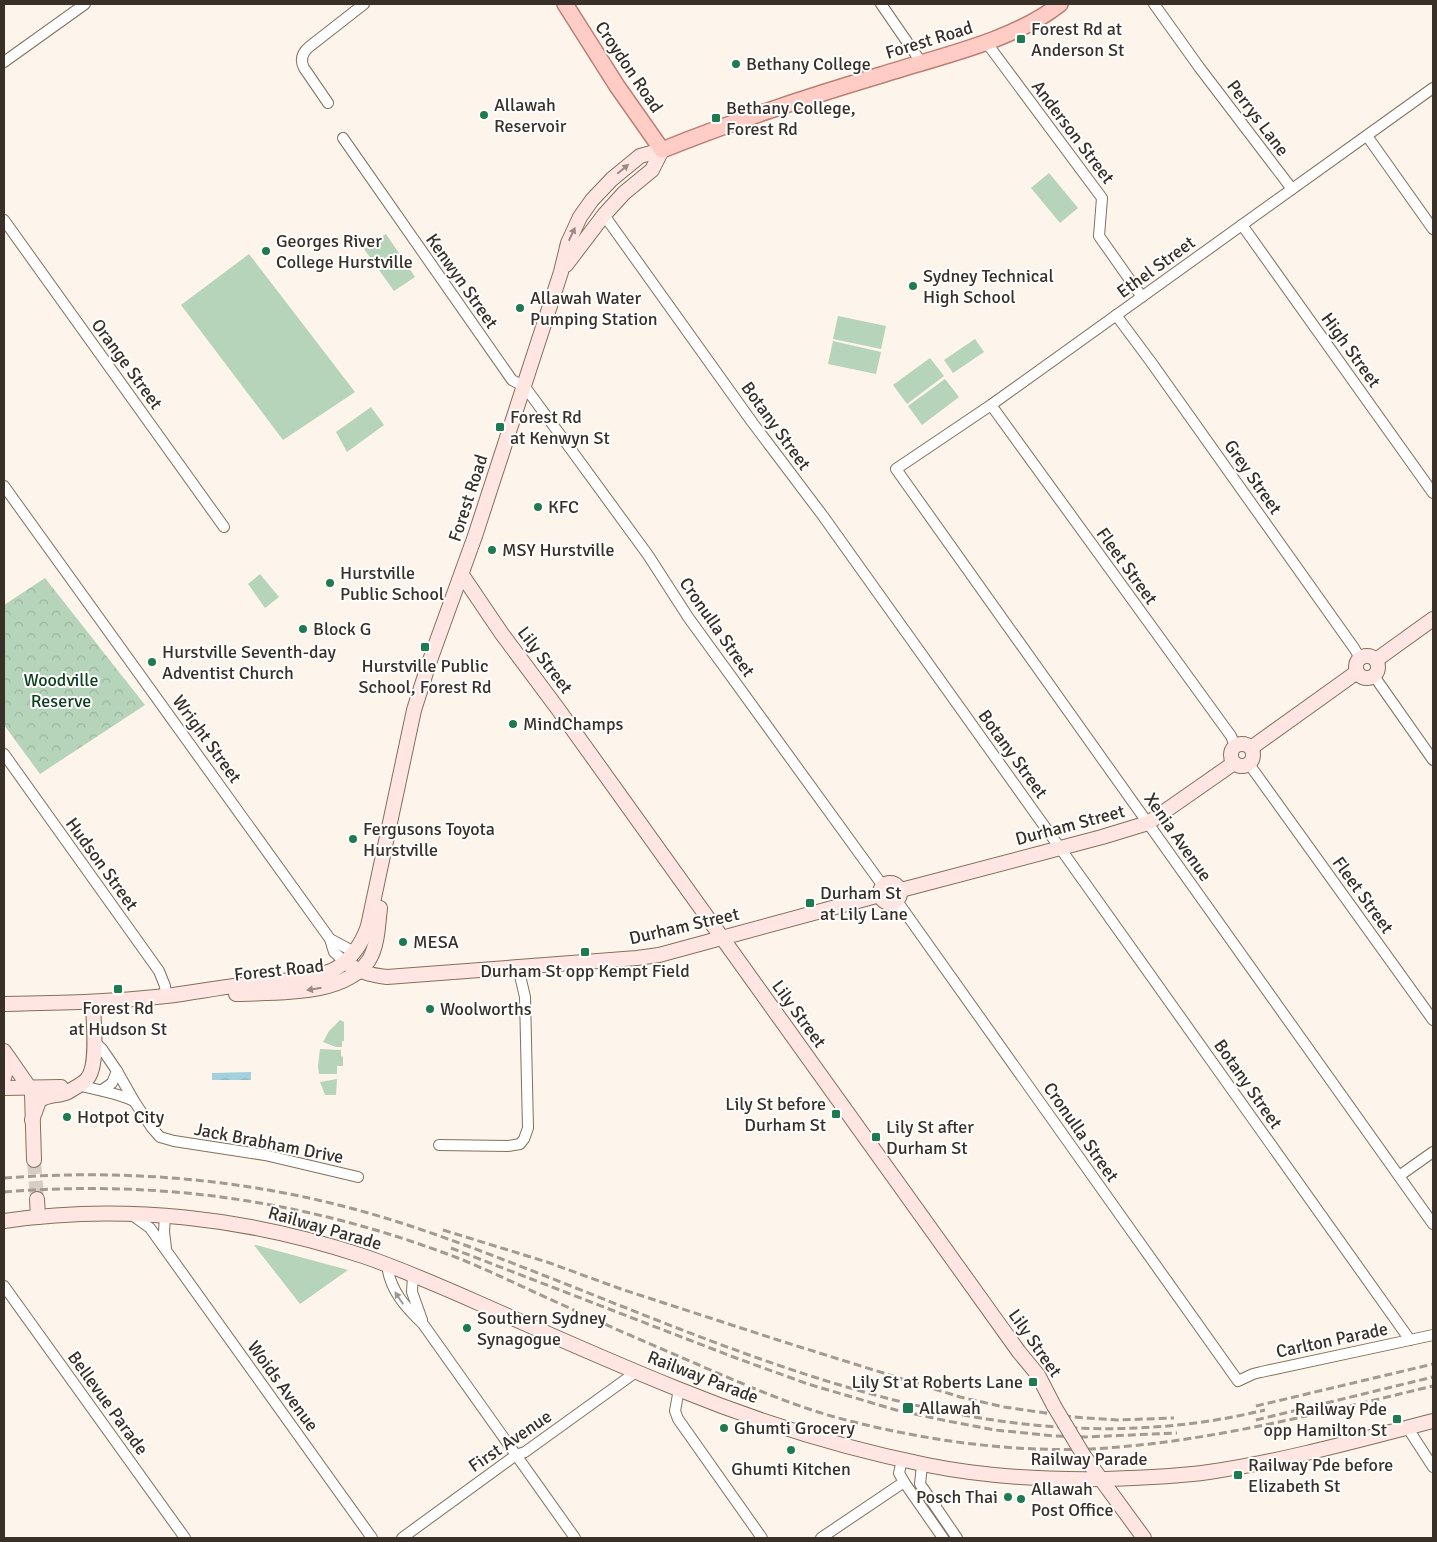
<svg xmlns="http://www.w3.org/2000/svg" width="1437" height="1542" viewBox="0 0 1437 1542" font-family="Signika,sans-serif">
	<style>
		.grass { fill: #b5d4ba }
		.park { fill: url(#park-crowns) }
		.garden { fill: url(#garden-furrows) }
		.water { fill: url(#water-waves) }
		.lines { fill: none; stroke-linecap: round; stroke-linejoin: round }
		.secondary-tunnel { stroke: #d6cdc4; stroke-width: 14; stroke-dasharray: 14 7; stroke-linecap: butt }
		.street-casing { stroke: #82705c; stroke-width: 12 }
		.secondary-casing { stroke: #82705c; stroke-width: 16 }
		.primary-casing { stroke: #ba8175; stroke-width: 18 }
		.street { stroke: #fff; stroke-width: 10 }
		.secondary { stroke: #ffe6e2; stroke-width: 14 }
		.primary { stroke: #ffcdc5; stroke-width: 15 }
		.rail { stroke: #a39a91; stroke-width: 3; stroke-dasharray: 8 4; stroke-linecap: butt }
		.secondary-bridge-casing { stroke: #82705c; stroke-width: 16; stroke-linecap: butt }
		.secondary-bridge { stroke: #ffe6e2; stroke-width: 14 }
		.oneway { fill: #9c8b85 }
		.oneway2 { fill: #9c9894 }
		.poi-dot { fill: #1e7a4f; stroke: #fff; stroke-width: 2 }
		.labels { text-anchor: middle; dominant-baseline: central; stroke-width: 4; stroke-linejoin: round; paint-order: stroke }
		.poi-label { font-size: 18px; fill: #393028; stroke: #fff; text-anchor: start }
		.street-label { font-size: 18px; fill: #393028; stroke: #fff }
		.park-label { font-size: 18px; fill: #0b3f1b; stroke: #fff }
	</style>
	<defs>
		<pattern id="park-crowns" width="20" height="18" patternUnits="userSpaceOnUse" patternTransform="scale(1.25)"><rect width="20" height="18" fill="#b5d4ba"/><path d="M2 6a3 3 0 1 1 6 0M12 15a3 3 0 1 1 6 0" fill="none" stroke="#9cb6a0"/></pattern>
		<pattern id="garden-furrows" width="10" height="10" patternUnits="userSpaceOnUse" patternTransform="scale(1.25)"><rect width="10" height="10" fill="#b5d4ba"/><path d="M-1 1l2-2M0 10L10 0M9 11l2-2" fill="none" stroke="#9cb6a0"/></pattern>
		<pattern id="water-waves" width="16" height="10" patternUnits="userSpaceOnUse" patternTransform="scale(1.25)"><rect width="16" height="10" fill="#a2d0dd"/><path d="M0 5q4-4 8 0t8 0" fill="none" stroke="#8cb3be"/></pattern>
	</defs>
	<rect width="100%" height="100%" fill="#fdf4eb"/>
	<g class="grass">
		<polygon points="1049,173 1078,208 1060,223 1031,188"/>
		<polygon points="386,234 415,277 394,291 364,249"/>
		<polygon points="249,254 355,392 283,440 181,305"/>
		<polygon points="838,316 886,326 881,349 833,339"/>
		<polygon points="975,339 984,352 953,373 944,360"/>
		<polygon points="833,341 881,352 876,374 828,364"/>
		<polygon points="930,358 944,376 907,404 893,385"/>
		<polygon points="945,379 959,397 922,425 908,406"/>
		<polygon points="371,407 384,425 347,452 336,432"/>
		<polygon points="260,574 279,597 265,608 248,584"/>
		<polygon points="340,1020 344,1022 344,1041 342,1041 342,1047 336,1047 323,1042 329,1031"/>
		<polygon points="320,1049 341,1050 341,1056 343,1057 343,1066 337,1066 337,1074 319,1074 318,1066"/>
		<polygon points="337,1079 336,1095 325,1095 320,1082"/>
		<polygon points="254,1245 256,1245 348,1270 300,1304"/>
	</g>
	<polygon class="park" points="45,578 145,705 40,774 4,725 4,605"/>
	<polygon class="garden" points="919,1489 951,1534 948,1536 916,1491"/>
	<polygon class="water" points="251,1072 251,1080 212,1080 212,1073"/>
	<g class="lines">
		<polyline class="secondary-tunnel" points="34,1160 37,1199"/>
		<defs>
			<g id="street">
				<polyline points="881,4 921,62"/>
				<polyline points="1154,4 1199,67 1292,189"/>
				<polyline points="986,42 1102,198 1099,236 1142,297"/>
				<polyline points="4,62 85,4"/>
				<polyline points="1433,88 991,405 896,469 1433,1224"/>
				<path d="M328 103 304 68C300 60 302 53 309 47L364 4"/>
				<polyline points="1367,136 1433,229"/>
				<polyline points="343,138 512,380 525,387 564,440 648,555 688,617 883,886"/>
				<polyline points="604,215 752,422 823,516 1060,848 1410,1340"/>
				<polyline points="4,220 224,527"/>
				<polyline points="1242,225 1433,493"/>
				<polyline points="1116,315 1151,362 1354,648 1360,658"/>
				<polyline points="991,405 1231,736 1235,746"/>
				<polyline points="4,486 330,939 334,952 345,962"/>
				<polyline points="1374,676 1433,760"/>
				<polyline points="4,754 159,971 165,986 166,996"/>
				<polyline points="1249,764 1433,1020"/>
				<polyline points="897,901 1238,1381 1253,1374 1261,1372 1433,1335"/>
				<polyline points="330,939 354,952"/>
				<polyline points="93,1040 102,1049 117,1071 134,1101 152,1128 160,1137 174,1141 265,1155 358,1177"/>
				<path d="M79 1085C99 1091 115 1092 134 1101"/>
				<polyline points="102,1090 112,1083 117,1071"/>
				<polyline points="439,1145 508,1146 520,1144 524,1139 528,1128 525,997 518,967"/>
				<polyline points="1399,1176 1433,1152"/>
				<polyline points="132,1215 150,1228 372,1538"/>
				<polyline points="165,1216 164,1232 166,1248"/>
				<path d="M387 1265C390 1290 405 1307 423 1324L575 1538"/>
				<polyline points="413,1275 412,1292 422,1320"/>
				<polyline points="4,1286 185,1538"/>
				<polyline points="679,1389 675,1411 678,1419 762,1538"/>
				<polyline points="1407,1427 1433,1467"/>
				<polyline points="922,1465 920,1484 957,1538"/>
				<polyline points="904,1482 943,1538"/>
				<polyline points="402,1538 516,1455 525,1452 636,1372"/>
				<polyline points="821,1538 904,1482 899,1473 902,1460"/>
			</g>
			<g id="secondary">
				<polyline points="566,265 604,215 624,193 652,170 662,150"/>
				<polyline points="462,575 502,634 558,709 1019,1352 1038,1375 1054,1406"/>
				<circle cx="1367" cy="667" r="11"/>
				<polyline points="1376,660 1433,619"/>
				<circle cx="1242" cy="755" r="11"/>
				<polyline points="1251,748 1357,672"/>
				<circle cx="890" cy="893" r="10"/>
				<polyline points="901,890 1102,837 1148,823 1234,763"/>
				<path d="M345 962C360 972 369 975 387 977L637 958 659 955 880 895"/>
				<path d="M236 994C275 992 344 997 369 960 378 945 378 924 380 908"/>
				<path d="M4 1004C58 1003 112 1002 166 996 191 993 216 988 241 985 269 982 305 981 331 971 349 963 362 944 368 926L414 710 429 663 475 536 561 272 568 243 580 217 592 200 612 179 640 156 662 150"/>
				<polyline points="4,1051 29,1087 32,1094 34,1160"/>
				<polyline points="4,1078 9,1059"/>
				<polyline points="4,1088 61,1087"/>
				<path d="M32 1120 39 1101C49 1093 58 1097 68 1092 74 1088 83 1084 87 1079 99 1066 93 1020 93 1002"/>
				<polyline points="37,1199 38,1217"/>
				<path d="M4 1221C124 1203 248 1218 363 1256 413 1273 460 1295 508 1316 564 1341 621 1366 678 1389 759 1422 842 1448 927 1465 986 1477 1045 1480 1105 1479 1139 1478 1174 1477 1209 1472 1284 1461 1359 1440 1433 1421"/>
				<polyline points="1084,1456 1144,1538"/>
			</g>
			<path id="primary" d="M565 4 617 86 662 150C734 121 807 97 881 75 937 57 1014 41 1060 4"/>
		</defs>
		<use href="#street" class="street-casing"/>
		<use href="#secondary" class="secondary-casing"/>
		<use href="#primary" class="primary-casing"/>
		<use href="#street" class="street"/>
		<use href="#secondary" class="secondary"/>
		<use href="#primary" class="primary"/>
		<g class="rail">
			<path d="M4 1178C137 1168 271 1181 398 1222 458 1241 517 1265 576 1288 799 1377 1021 1469 1265 1410"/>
			<path d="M4 1192C164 1179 314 1202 463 1260 497 1274 531 1291 565 1306 612 1328 660 1348 708 1369 755 1389 803 1410 854 1422 930 1441 1011 1452 1090 1449 1206 1443 1320 1413 1433 1386"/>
			<polyline points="443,1230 547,1262 621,1289 781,1341 960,1397 1004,1407 1073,1417 1118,1420 1174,1418"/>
			<polyline points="451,1248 736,1358 808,1384 896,1410 947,1421 995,1430 1055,1436 1085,1437 1177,1433"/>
			<polyline points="1256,1406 1433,1364"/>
			<polyline points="1256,1420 1433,1377"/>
		</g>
		<defs>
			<polyline id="secondary-bridge" points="1054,1406 1084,1456"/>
		</defs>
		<use href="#secondary-bridge" class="secondary-bridge-casing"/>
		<use href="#secondary-bridge" class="secondary-bridge"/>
	</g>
	<defs><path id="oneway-solid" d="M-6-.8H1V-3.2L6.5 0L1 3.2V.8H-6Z" transform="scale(1.25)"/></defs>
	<g class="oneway">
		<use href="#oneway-solid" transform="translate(623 169) rotate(-40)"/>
		<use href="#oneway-solid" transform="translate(572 234) rotate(-65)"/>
		<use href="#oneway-solid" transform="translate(314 989) rotate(171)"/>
	</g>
	<use class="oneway2" href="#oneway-solid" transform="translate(399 1298) rotate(-124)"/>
	<g class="poi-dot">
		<rect x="1016" y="34" width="10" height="10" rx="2.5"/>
		<circle cx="736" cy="64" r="5"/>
		<circle cx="484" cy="115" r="5"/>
		<rect x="711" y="113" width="10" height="10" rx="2.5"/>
		<circle cx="266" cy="251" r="5"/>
		<circle cx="913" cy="286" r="5"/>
		<circle cx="520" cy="308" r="5"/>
		<rect x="495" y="422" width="10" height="10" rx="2.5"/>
		<circle cx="538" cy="507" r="5"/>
		<circle cx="492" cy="550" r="5"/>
		<circle cx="330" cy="583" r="5"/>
		<circle cx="303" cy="629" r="5"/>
		<rect x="420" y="642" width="10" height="10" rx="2.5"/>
		<circle cx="152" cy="662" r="5"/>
		<circle cx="513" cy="724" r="5"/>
		<circle cx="353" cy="839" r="5"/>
		<rect x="805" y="898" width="10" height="10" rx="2.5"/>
		<circle cx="403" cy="942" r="5"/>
		<rect x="580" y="947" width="10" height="10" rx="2.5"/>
		<rect x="113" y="984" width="10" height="10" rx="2.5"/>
		<circle cx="430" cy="1009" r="5"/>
		<rect x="831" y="1109" width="10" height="10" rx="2.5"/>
		<circle cx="67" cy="1117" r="5"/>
		<rect x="871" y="1132" width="10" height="10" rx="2.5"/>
		<circle cx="467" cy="1328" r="5"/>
		<rect x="1028" y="1377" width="10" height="10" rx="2.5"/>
		<rect x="902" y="1402" width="12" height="12" rx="2.5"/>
		<rect x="1392" y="1414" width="10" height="10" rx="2.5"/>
		<circle cx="724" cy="1428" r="5"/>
		<circle cx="791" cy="1450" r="5"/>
		<rect x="1233" y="1470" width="10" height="10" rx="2.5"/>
		<circle cx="1008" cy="1497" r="5"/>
		<circle cx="1021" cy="1499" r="5"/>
	</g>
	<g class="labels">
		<g class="poi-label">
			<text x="1031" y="29">Forest Rd at<tspan x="1031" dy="21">Anderson St</tspan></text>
			<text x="746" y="64">Bethany College</text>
			<text x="494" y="105">Allawah<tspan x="494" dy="21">Reservoir</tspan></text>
			<text x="726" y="108">Bethany College,<tspan x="726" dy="21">Forest Rd</tspan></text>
			<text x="276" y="241">Georges River<tspan x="276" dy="21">College Hurstville</tspan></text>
			<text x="923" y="276">Sydney Technical<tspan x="923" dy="21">High School</tspan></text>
			<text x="530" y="298">Allawah Water<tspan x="530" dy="21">Pumping Station</tspan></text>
			<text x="510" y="417">Forest Rd<tspan x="510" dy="21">at Kenwyn St</tspan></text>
			<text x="548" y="507">KFC</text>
			<text x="502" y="550">MSY Hurstville</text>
			<text x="340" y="573">Hurstville<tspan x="340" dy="21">Public School</tspan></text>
			<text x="313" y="629">Block G</text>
			<text x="162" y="652">Hurstville Seventh-day<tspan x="162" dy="21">Adventist Church</tspan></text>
			<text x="425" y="666" text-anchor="middle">Hurstville Public<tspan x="425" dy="21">School, Forest Rd</tspan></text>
			<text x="523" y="724">MindChamps</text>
			<text x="363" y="829">Fergusons Toyota<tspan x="363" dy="21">Hurstville</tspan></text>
			<text x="820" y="893">Durham St<tspan x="820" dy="21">at Lily Lane</tspan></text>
			<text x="413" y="942">MESA</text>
			<text x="585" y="971" text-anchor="middle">Durham St opp Kempt Field</text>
			<text x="118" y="1008" text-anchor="middle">Forest Rd<tspan x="118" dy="21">at Hudson St</tspan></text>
			<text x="440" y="1009">Woolworths</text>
			<text x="826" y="1104" text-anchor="end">Lily St before<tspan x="826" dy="21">Durham St</tspan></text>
			<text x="77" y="1117">Hotpot City</text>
			<text x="886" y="1127">Lily St after<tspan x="886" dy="21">Durham St</tspan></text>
			<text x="477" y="1318">Southern Sydney<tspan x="477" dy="21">Synagogue</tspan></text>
			<text x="1023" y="1382" text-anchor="end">Lily St at Roberts Lane</text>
			<text x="919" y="1408">Allawah</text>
			<text x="1387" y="1409" text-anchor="end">Railway Pde<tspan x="1387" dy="21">opp Hamilton St</tspan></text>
			<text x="734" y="1428">Ghumti Grocery</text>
			<text x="1248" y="1465">Railway Pde before<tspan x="1248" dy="21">Elizabeth St</tspan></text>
			<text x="791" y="1469" text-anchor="middle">Ghumti Kitchen</text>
			<text x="1031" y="1489">Allawah<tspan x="1031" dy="21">Post Office</tspan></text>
			<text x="998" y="1497" text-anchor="end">Posch Thai</text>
		</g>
		<g class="street-label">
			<text transform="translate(929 40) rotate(-17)">Forest Road</text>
			<text transform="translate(629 67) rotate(56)">Croydon Road</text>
			<text transform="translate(1258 118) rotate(53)">Perrys Lane</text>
			<text transform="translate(1073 132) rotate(53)">Anderson Street</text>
			<text transform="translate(1156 267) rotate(-36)">Ethel Street</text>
			<text transform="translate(462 281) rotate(55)">Kenwyn Street</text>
			<text transform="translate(1351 350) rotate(54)">High Street</text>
			<text transform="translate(127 364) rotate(54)">Orange Street</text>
			<text transform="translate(776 426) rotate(54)">Botany Street</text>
			<text transform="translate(1253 477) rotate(55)">Grey Street</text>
			<text transform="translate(468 498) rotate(-72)">Forest Road</text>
			<text transform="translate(1127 566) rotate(54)">Fleet Street</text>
			<text transform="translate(717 627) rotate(55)">Cronulla Street</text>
			<text transform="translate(545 660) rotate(53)">Lily Street</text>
			<text transform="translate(207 739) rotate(54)">Wright Street</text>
			<text transform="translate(1013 754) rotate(54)">Botany Street</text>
			<text transform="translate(1070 825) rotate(-15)">Durham Street</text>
			<text transform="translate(1178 837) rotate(55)">Xenia Avenue</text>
			<text transform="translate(102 864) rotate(54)">Hudson Street</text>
			<text transform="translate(1363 895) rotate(54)">Fleet Street</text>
			<text transform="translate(684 926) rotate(-13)">Durham Street</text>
			<text transform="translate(279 970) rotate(-6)">Forest Road</text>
			<text transform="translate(799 1014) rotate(54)">Lily Street</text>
			<text transform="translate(1248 1084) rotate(55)">Botany Street</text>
			<text transform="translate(1081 1132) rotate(55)">Cronulla Street</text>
			<text transform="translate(269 1143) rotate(11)">Jack Brabham Drive</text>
			<text transform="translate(325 1228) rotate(16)">Railway Parade</text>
			<text transform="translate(1332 1340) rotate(-12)">Carlton Parade</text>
			<text transform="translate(1035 1343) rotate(55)">Lily Street</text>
			<text transform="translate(703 1377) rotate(21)">Railway Parade</text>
			<text transform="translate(283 1386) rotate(54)">Woids Avenue</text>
			<text transform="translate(108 1403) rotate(54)">Bellevue Parade</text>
			<text transform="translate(510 1441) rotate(-34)">First Avenue</text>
			<text x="1089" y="1459">Railway Parade</text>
		</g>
		<g class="park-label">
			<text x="61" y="680">Woodville<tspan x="61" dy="21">Reserve</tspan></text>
		</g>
	</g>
	<rect width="1437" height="1542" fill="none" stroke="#393028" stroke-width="10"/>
</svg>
